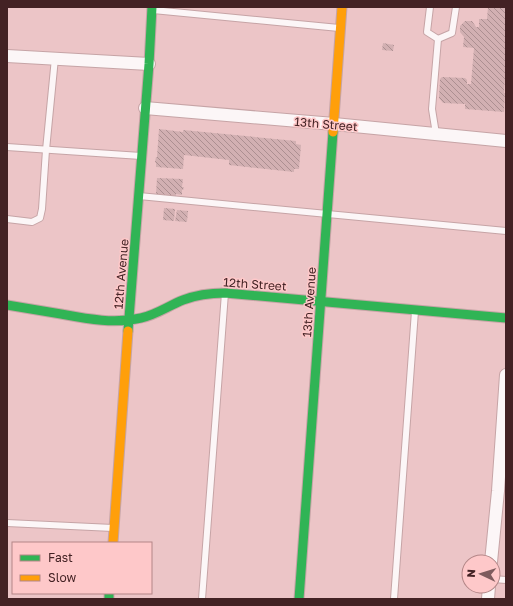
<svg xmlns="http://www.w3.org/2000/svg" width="513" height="606" viewBox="0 0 513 606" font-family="'Golos Text',sans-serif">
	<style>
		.building { fill: url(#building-back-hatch) }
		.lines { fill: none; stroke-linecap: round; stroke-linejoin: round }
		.lane-casing { stroke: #c6a4a6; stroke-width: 8 }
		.street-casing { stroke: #c6a4a6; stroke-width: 14 }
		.fast-casing { stroke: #c6a4a6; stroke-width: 11 }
		.slow-casing { stroke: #c6a4a6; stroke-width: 11 }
		.lane { stroke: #fcf6f7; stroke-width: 6 }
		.street { stroke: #fcf6f7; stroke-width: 12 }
		.fast { stroke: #30b455; stroke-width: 9 }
		.slow { stroke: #ff9f0a; stroke-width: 9 }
		.labels { text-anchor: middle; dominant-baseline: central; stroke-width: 3; stroke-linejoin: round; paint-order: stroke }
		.street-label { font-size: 12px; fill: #432224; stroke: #fec8c9 }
	</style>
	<defs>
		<pattern id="building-back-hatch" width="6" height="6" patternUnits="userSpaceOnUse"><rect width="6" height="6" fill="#d2b0b2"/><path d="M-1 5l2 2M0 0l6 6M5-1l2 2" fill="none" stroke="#ac8f91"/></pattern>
	</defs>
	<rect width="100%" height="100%" fill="#ecc5c7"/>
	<g class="building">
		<polygon points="488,7 506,7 506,65 504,93 505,93 504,112 465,109 465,104 443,103 439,98 440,79 442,77 465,78 467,80 467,84 471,84 474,48 463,47 464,37 460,32 460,26 465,21 472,21 476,27 479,27 479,19 487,19"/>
		<polygon points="383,43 394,45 393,51 382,50"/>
		<polygon points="159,129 183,132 183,130 296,141 296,144 301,145 299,169 294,169 294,172 229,165 229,160 184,155 183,169 156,167 156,163 155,162 156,157 157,157"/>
		<polygon points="157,178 183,179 182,187 184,187 183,190 182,190 182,195 176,194 176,196 156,194"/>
		<polygon points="164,208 175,209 174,221 163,220"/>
		<polygon points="177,210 188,211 187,222 175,221"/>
	</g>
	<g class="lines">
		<defs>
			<g id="lane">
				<polyline points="430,7 427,32 438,39"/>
				<polyline points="153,10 339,28"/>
				<polyline points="438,39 452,33 456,7"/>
				<polyline points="436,134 432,109 438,39"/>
				<polyline points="7,147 141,156"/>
				<polyline points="139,196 506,231"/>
				<polyline points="7,219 32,222 40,218 42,209 46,150 55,58"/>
				<polyline points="7,523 113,528"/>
				<polyline points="493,579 506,580"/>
				<polyline points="202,599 225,293"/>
				<polyline points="394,599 415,311"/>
			</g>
			<g id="street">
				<polyline points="7,56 149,64"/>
				<polyline points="145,108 334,124 506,141"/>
				<polyline points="491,562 498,491 506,375"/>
				<polyline points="488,599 489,586"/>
			</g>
			<g id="fast">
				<path d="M7 305C25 308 43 311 61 314 88 319 114 324 141 318 156 315 168 306 183 300 196 295 211 293 225 293L506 318"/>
				<polyline points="128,331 149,64 152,7"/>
				<polyline points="109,593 109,599"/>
				<polyline points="299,599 333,132"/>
			</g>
			<g id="slow">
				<polyline points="333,132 342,7"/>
				<polyline points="113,543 128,331"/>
			</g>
		</defs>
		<use href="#lane" class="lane-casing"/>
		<use href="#street" class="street-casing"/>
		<use href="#fast" class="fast-casing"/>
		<use href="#slow" class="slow-casing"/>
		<use href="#lane" class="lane"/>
		<use href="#street" class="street"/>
		<use href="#fast" class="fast"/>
		<use href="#slow" class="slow"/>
	</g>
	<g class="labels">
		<g class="street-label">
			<text transform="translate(326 124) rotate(5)">13th Street</text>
			<text transform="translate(121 274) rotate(-85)">12th Avenue</text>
			<text transform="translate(255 284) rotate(4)">12th Street</text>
			<text transform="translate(309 302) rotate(-86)">13th Avenue</text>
		</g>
	</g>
	<rect width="513" height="606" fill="none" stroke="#432224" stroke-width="16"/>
	<rect x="12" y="542" width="140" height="52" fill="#fec8c9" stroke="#b38687"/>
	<rect x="20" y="555" width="20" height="6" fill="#30b455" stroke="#b38687"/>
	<text x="48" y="562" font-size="12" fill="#432224">Fast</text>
	<rect x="20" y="575" width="20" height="6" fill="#ff9f0a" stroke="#b38687"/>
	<text x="48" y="582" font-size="12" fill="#432224">Slow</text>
	<g transform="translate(481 574) rotate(274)"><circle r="19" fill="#fec8c9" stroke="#b38687"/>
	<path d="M0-3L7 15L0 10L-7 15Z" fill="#7e5b5d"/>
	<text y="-6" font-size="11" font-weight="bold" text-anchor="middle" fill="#432224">N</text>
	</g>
</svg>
